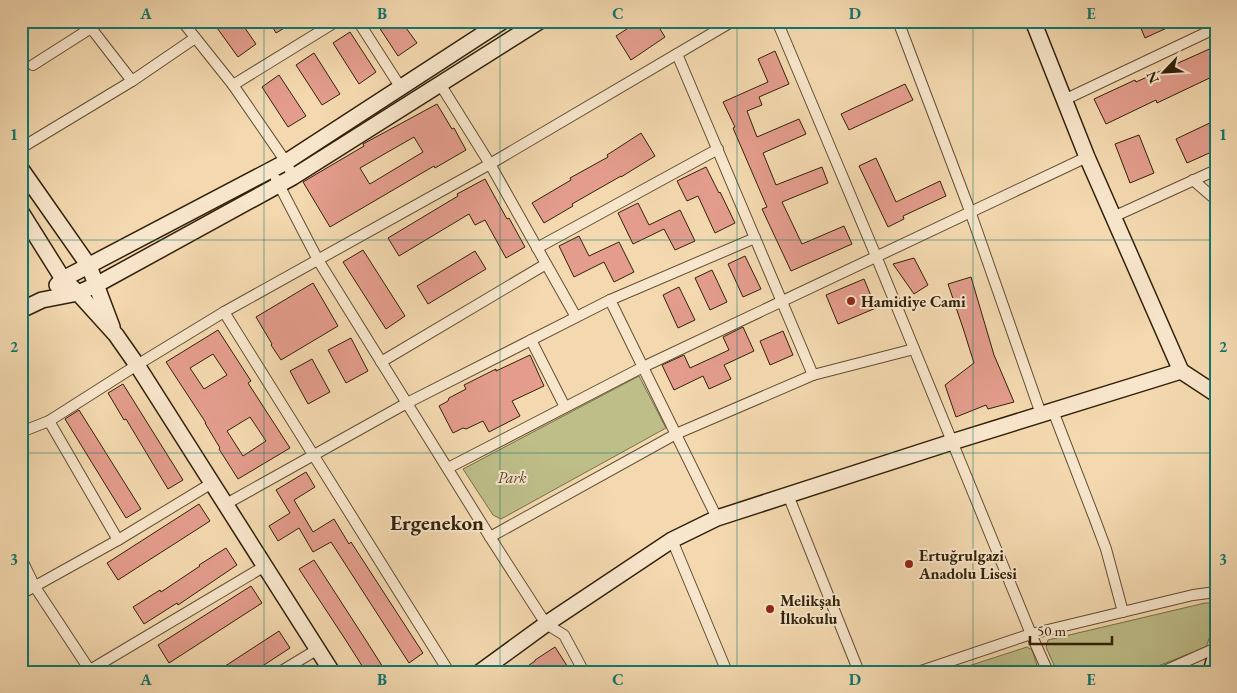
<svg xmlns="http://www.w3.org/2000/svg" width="1237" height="693" viewBox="0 0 1237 693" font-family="'EB Garamond',serif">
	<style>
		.green { fill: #bebe89; stroke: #787048 }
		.building { fill: #e49d8d; stroke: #322108; fill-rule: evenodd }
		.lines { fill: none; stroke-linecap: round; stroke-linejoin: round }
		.street-casing { stroke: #624f32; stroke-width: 12 }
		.secondary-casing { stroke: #322108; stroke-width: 18 }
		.street { stroke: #f8e6cc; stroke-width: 10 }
		.secondary { stroke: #f8e6cc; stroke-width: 15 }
		.grid { fill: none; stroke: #0f766e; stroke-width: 1; stroke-opacity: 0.55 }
		.poi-dot { fill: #8f2418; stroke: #f8e6cc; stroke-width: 2 }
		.labels { text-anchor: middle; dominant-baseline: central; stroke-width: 4; stroke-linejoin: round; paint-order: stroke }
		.poi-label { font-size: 16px; font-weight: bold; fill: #322108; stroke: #f8e6cc; text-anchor: start }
		.park-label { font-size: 16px; font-style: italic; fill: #554828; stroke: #f8e6cc }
		.district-label { font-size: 21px; font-weight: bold; fill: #322108; stroke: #f8e6cc }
		.neatline { fill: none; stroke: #0f766e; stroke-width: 2 }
		.grid-label { font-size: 16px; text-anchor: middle; font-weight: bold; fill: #0f766e }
	</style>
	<rect width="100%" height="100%" fill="#f4d9b0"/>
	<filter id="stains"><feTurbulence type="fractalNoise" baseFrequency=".004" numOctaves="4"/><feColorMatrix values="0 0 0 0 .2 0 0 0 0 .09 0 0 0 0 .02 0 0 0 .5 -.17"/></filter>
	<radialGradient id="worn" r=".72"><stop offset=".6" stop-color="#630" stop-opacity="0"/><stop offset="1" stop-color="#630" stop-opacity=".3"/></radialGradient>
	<g class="green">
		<polygon points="639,376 666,428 501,519 493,515 463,469"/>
		<polygon points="1205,603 1212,603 1216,606 1216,620 1206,647 1143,672 1057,672 1046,647 1048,640"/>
		<polygon points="1027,647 1032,650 1039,672 950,672"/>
	</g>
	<g class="building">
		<polygon points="212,21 240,21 256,44 238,57"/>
		<polygon points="269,21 296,21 276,33"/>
		<polygon points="375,21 401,21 417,43 398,56"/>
		<polygon points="639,21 655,21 665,37 631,60 616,36"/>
		<polygon points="1138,21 1182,21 1145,38"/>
		<polygon points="350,32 376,72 359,84 333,43"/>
		<polygon points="1216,46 1216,75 1157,103 1156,100 1106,124 1094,99 1135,80 1136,82"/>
		<polygon points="775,51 789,84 759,97 762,105 747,111 757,137 799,119 806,134 763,153 776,185 822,167 828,183 782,202 802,244 844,226 852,244 791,271 762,209 767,207 733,128 735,127 723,102 768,82 758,59"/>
		<polygon points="314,53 340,94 322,105 296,65"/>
		<polygon points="279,75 306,116 288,127 262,87"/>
		<polygon points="905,84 913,100 849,130 841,114"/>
		<path d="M437 104 452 129 454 128 466 150 435 168 434 166 330 227 303 182 364 146 363 144ZM414 137 423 152 370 184 369 183 360 168Z"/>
		<polygon points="1216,120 1216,150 1187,163 1176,139"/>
		<polygon points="641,133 655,156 621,177 621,176 572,204 573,206 544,223 532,203 571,180 570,178 608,157 607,155"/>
		<polygon points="1139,135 1154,173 1130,183 1115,144"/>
		<polygon points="876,158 896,202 940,181 946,196 903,216 904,219 888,227 859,166"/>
		<polygon points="706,167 719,193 720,192 735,223 715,233 698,196 687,201 677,181"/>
		<polygon points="485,179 507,219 509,218 525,247 506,258 485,220 475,225 469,214 399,256 388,238 458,196 457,194"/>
		<polygon points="638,203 649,225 680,210 695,241 675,250 664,229 633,244 618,213"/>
		<polygon points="579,236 589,256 619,242 634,272 614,282 604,262 574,277 559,246"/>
		<polygon points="363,250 405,316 386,329 343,262"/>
		<polygon points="475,251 486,269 428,304 417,286"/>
		<polygon points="745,256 761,289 743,297 728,264"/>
		<polygon points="914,258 928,285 914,294 893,264"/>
		<polygon points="712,270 727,302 710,310 695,278"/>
		<polygon points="971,277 994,355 1014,402 988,409 986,405 956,417 945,385 974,363 963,328 948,284"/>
		<polygon points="864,279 876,308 838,324 826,295"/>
		<polygon points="313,283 338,326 281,360 271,345 272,344 256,317"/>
		<polygon points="679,287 695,320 678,328 663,295"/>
		<polygon points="743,327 754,351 724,365 731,379 709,389 703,376 674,390 662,365 684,355 690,368 729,350 723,337"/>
		<path d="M218 330 251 381 248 383 290 448 238 479 219 449 220 448 205 423H206L166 362ZM213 354 227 375 204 389 190 368ZM250 417 266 441 243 456 227 431Z"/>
		<polygon points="783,331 793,355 770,365 760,341"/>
		<polygon points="351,338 368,371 346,383 328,350"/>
		<polygon points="530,355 544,386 512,401 520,416 489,432 483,421 466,429 463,428 453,433 439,406 448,401 449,398 466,389 464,385 496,369 496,371"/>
		<polygon points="312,359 330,392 308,404 290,371"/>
		<polygon points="123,384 183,480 168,489 126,419 124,420 108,393"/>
		<polygon points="79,410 141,509 126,518 65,419"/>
		<polygon points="306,472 315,487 294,500 313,532 334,519 349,544 351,542 423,653 409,663 331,542 313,552 299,528 278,541 269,526 290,513 276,490"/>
		<polygon points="199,504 210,521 118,580 107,563"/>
		<polygon points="226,548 237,565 178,605 177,603 144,624 133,607 160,590 161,592 200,566 199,565"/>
		<polygon points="314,560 367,642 386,672 366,672 345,639 299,569"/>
		<polygon points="251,586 262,603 169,663 158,645"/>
		<polygon points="279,631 290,648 264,665 253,672 216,672"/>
		<polygon points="555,647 571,672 519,672 535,661 535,660"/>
	</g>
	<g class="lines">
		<defs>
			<g id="street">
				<polyline points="182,21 233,85 286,162 293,177"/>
				<polyline points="358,21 401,88"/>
				<polyline points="777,21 876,256 1031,634 1048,672"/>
				<polyline points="898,21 970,211 1041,414"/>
				<polyline points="677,54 813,375"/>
				<polyline points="33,65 91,28 132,81"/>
				<polyline points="440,84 490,164 576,317"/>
				<polyline points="233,85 337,21"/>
				<polyline points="1064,100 1216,28"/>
				<polyline points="21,148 132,81 195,38"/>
				<polyline points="276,179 318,260 490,537 546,624 564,635 584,672"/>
				<polyline points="1193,180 1216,200"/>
				<polyline points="1113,217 1216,170"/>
				<polyline points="537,248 718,149"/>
				<polyline points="610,300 717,518"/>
				<polyline points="224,312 449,672"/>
				<polyline points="531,340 565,407"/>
				<polyline points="381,362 546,264"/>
				<polyline points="1053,411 1094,517 1106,549 1123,612"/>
				<polyline points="49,421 118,540"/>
				<polyline points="21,432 49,421 137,365 224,312 490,164 733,21"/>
				<polyline points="448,468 643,367 1087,157"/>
				<polyline points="788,495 859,672"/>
				<polyline points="226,504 407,403 610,300 755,238"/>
				<polyline points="490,537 676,434 813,375 914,349"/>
				<polyline points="672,540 727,672"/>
				<polyline points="21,558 35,587 91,672"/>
				<polyline points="21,594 118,540 212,483"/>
				<polyline points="90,670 265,566"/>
				<polyline points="280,672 318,649"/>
				<polyline points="918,672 1031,634 1193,595 1216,592"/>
				<polyline points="1162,672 1216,648"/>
			</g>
			<g id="secondary">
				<polyline points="1033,21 1087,157 1181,371 1216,394"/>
				<polyline points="21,169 89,266 112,327"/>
				<polyline points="21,212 63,279 78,293 116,335 137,365 332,672"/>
				<polyline points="57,285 63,279 286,162 503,21"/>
				<polyline points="21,310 42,300 78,293 96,285 293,177 540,21"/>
				<polyline points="480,672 546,624 672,540 717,518 952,442 1181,371"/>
				<polyline points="1211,672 1216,654"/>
			</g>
		</defs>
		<use href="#street" class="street-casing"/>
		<use href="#secondary" class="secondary-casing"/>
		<use href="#street" class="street"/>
		<use href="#secondary" class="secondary"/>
	</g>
	<path class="grid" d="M264 21V672M500 21V672M737 21V672M973 21V672M21 240H1216M21 453H1216"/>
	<g class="poi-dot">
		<circle cx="851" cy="301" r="5"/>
		<circle cx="909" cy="564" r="5"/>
		<circle cx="770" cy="609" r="5"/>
	</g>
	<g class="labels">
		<g class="poi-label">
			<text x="861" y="301">Hamidiye Cami</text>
			<text x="919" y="555">Ertuğrulgazi<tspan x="919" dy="18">Anadolu Lisesi</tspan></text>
			<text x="780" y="600">Melikşah<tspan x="780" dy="18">İlkokulu</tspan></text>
		</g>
		<g class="park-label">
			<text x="512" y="477">Park</text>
		</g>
		<g class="district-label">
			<text x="437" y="522">Ergenekon</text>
		</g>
	</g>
	<rect width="1237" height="693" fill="none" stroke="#f4d9b0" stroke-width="55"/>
	<g transform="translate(1164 72) rotate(245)" stroke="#f8e6cc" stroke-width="4" paint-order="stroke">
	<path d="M0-4L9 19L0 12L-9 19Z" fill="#322108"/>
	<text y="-8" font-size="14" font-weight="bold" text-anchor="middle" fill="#322108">N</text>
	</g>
	<path d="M1030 636v8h82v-8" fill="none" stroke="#322108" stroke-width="2.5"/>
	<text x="1037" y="636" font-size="15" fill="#322108" stroke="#f8e6cc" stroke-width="4" paint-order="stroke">50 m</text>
	<rect x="28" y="28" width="1182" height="638" class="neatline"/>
	<g class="grid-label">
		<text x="146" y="19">A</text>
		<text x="382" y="19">B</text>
		<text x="618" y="19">C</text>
		<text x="855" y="19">D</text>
		<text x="1091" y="19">E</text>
		<text x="14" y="140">1</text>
		<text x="1223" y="140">1</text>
		<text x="14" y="352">2</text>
		<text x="1223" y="352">2</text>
		<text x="14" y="565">3</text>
		<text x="1223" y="565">3</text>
		<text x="146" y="685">A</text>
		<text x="382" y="685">B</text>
		<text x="618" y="685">C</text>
		<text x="855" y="685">D</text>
		<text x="1091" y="685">E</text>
	</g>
	<rect width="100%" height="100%" filter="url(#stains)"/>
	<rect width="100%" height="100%" fill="url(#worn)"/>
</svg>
